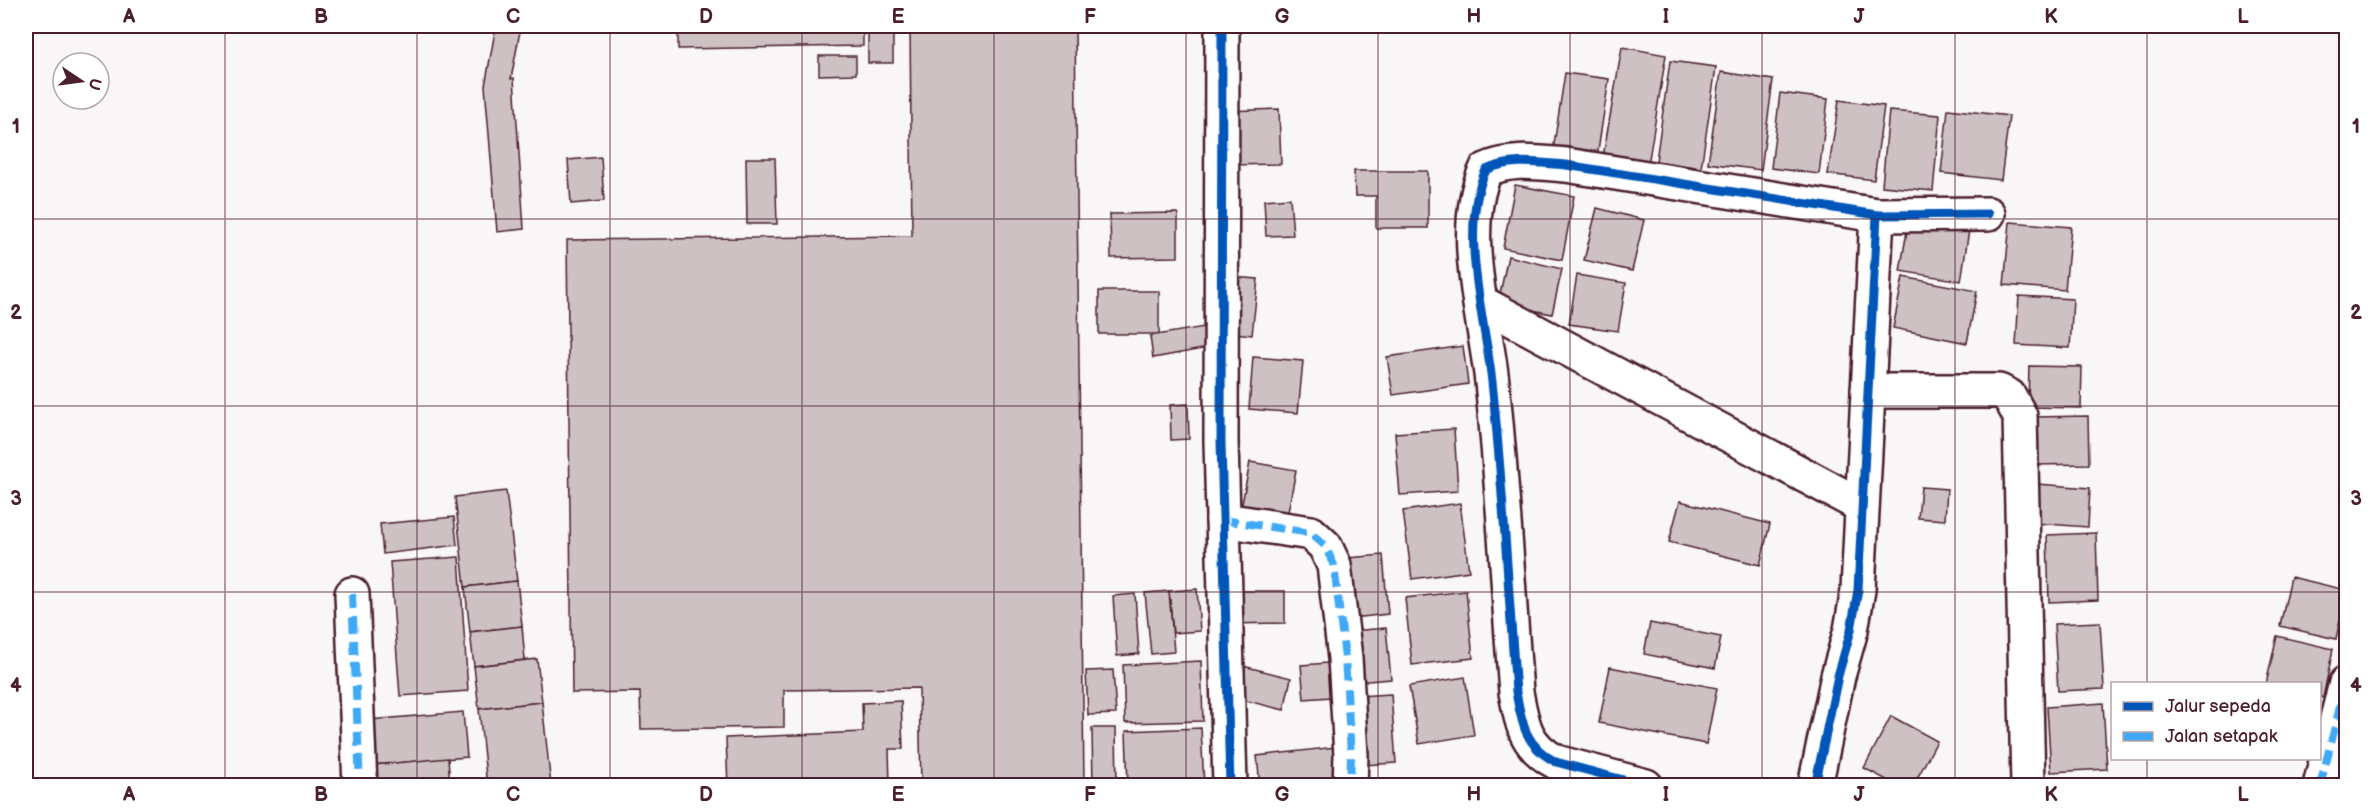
<svg xmlns="http://www.w3.org/2000/svg" width="2372" height="811" viewBox="0 0 2372 811" font-family="'Balsamiq Sans',sans-serif">
	<style>
		.building { fill: #cdc1c4; stroke: #4a1f2b; stroke-width: 1.5 }
		.lines { fill: none; stroke-linecap: round; stroke-linejoin: round }
		.minor-casing { stroke: #4a1f2b; stroke-width: 38 }
		.minor { stroke: #fff; stroke-width: 33 }
		.quiet { stroke: #3fa9f5; stroke-width: 8; stroke-dasharray: 15 8; stroke-linecap: butt }
		.cycleway-casing { stroke: #fff; stroke-width: 13 }
		.cycleway { stroke: #0057b8; stroke-width: 9 }
		.grid { fill: none; stroke: #4a1f2b; stroke-width: 1.5; stroke-opacity: 0.55 }
		.neatline { fill: none; stroke: #4a1f2b; stroke-width: 2 }
		.grid-label { font-size: 20px; text-anchor: middle; font-weight: bold; fill: #4a1f2b }
	</style>
	<rect width="100%" height="100%" fill="#f8f6f7"/>
	<filter id="ink" filterUnits="userSpaceOnUse"><feTurbulence type="fractalNoise" baseFrequency=".0167" numOctaves="2"/><feDisplacementMap in="SourceGraphic" scale="12" xChannelSelector="R" yChannelSelector="G"/><feConvolveMatrix kernelMatrix="1 2 1 2 8 2 1 2 1" color-interpolation-filters="sRGB"/></filter>
	<g filter="url(#ink)">
		<g class="building">
			<polygon points="496,26 521,26 511,79 514,78 524,229 497,232 485,86"/>
			<polygon points="678,26 863,26 863,46 678,49"/>
			<rect x="868" y="26" width="25" height="37"/>
			<polygon points="910,26 1075,26 1084,786 921,786 919,688 784,690 784,727 641,729 640,692 572,693 567,240 912,236"/>
			<polygon points="1622,47 1666,55 1648,165 1603,157"/>
			<polygon points="819,56 856,56 856,74 819,75"/>
			<polygon points="1670,61 1716,67 1701,168 1656,161"/>
			<polygon points="1721,72 1773,80 1761,170 1708,163"/>
			<polygon points="1565,73 1609,79 1597,157 1553,151"/>
			<polygon points="1780,93 1828,99 1819,174 1771,168"/>
			<polygon points="1839,100 1884,106 1874,180 1828,174"/>
			<polygon points="1279,109 1281,164 1229,165 1227,111"/>
			<polygon points="1948,109 2009,116 2001,180 1941,173"/>
			<polygon points="1889,111 1940,115 1933,191 1882,186"/>
			<polygon points="601,157 604,201 571,204 568,160"/>
			<polygon points="746,158 775,158 777,224 747,224"/>
			<polygon points="1354,171 1428,171 1428,228 1376,228 1376,196 1355,196"/>
			<polygon points="1515,185 1574,196 1562,260 1503,248"/>
			<polygon points="1290,198 1293,235 1266,236 1264,200"/>
			<polygon points="1597,208 1644,220 1632,271 1584,260"/>
			<polygon points="1178,213 1178,257 1111,258 1110,214"/>
			<polygon points="1909,220 1969,230 1961,281 1900,271"/>
			<polygon points="2010,222 2071,227 2065,290 2004,285"/>
			<polygon points="1508,256 1562,269 1552,314 1498,303"/>
			<polygon points="1577,275 1626,283 1618,331 1569,324"/>
			<polygon points="1231,277 1258,279 1252,335 1226,332"/>
			<polygon points="1903,277 1977,291 1967,343 1893,328"/>
			<rect x="1099" y="291" width="60" height="43"/>
			<polygon points="2019,296 2073,299 2070,348 2016,345"/>
			<polygon points="1204,327 1208,348 1153,358 1150,336"/>
			<polygon points="1463,346 1468,384 1393,395 1387,357"/>
			<polygon points="1253,357 1303,361 1298,413 1249,409"/>
			<polygon points="2029,366 2082,367 2081,408 2028,407"/>
			<polygon points="1188,404 1189,439 1171,440 1170,405"/>
			<polygon points="2088,416 2089,464 2034,465 2034,417"/>
			<polygon points="1454,429 1458,491 1400,495 1395,433"/>
			<polygon points="1250,462 1296,470 1287,517 1241,509"/>
			<polygon points="2037,484 2090,488 2088,527 2034,523"/>
			<polygon points="1921,487 1947,489 1945,520 1918,518"/>
			<polygon points="506,491 517,581 465,587 455,497"/>
			<polygon points="1680,501 1770,524 1760,565 1669,542"/>
			<polygon points="1460,503 1469,571 1412,579 1403,511"/>
			<polygon points="454,517 457,545 383,554 380,524"/>
			<polygon points="2096,533 2098,600 2049,602 2047,535"/>
			<polygon points="1383,555 1388,614 1353,618 1347,558"/>
			<polygon points="459,557 468,691 400,696 390,562"/>
			<polygon points="2291,577 2346,590 2336,639 2280,626"/>
			<polygon points="517,581 522,626 470,632 465,587"/>
			<polygon points="1197,589 1200,631 1173,633 1169,591"/>
			<polygon points="1169,591 1174,652 1151,654 1145,593"/>
			<polygon points="1229,591 1285,591 1285,623 1229,624"/>
			<polygon points="1466,591 1473,658 1412,665 1405,598"/>
			<polygon points="1135,594 1139,654 1117,656 1113,596"/>
			<polygon points="2100,622 2104,689 2058,691 2054,624"/>
			<polygon points="1650,623 1721,637 1715,668 1644,654"/>
			<polygon points="522,626 525,660 474,666 470,632"/>
			<polygon points="1386,628 1391,679 1356,682 1351,631"/>
			<polygon points="2277,636 2333,649 2323,698 2320,697 2320,684 2266,684"/>
			<polygon points="537,659 542,702 479,709 474,666"/>
			<polygon points="1201,661 1203,721 1125,723 1123,665"/>
			<polygon points="1328,663 1331,697 1304,699 1301,665"/>
			<polygon points="1239,665 1291,678 1284,710 1231,697"/>
			<polygon points="1610,667 1717,688 1706,744 1599,723"/>
			<polygon points="1113,670 1116,714 1088,715 1086,671"/>
			<polygon points="1465,677 1474,735 1419,744 1409,686"/>
			<polygon points="1391,694 1396,763 1362,765 1357,696"/>
			<polygon points="901,701 903,749 889,749 890,786 728,786 726,738 863,732 862,703"/>
			<polygon points="542,702 551,786 487,786 479,709"/>
			<polygon points="2103,703 2107,769 2051,772 2047,707"/>
			<polygon points="463,712 467,757 373,765 369,720"/>
			<polygon points="1891,716 1937,741 1913,786 1898,786 1864,768"/>
			<polygon points="2346,718 2346,786 2327,786"/>
			<polygon points="1092,728 1116,728 1117,786 1093,786"/>
			<polygon points="1201,728 1204,786 1128,786 1126,731"/>
			<polygon points="1336,747 1340,786 1260,786 1257,756"/>
			<polygon points="448,758 450,786 375,786 373,765"/>
			<polygon points="2107,780 2107,786 2053,786 2053,784"/>
		</g>
		<g class="lines">
			<defs>
				<g id="minor">
					<polyline points="1222,26 1221,441 1230,786"/>
					<polyline points="1480,302 1862,506"/>
					<polyline points="1868,391 1999,391 2009,396 2020,416 2028,786"/>
					<polyline points="1223,520 1311,533 1325,546 1334,565 1345,658 1351,755 1350,786"/>
					<polyline points="352,594 360,786"/>
					<path d="M1646 786 1556 762C1525 746 1522 724 1516 692 1508 588 1503 484 1492 382 1485 318 1458 229 1486 170 1511 158 1539 163 1566 165L1877 215 1988 214"/>
					<polyline points="1815,786 1838,676 1851,630 1858,590 1877,215"/>
					<polyline points="2320,786 2346,683"/>
				</g>
			</defs>
			<use href="#minor" class="minor-casing"/>
			<use href="#minor" class="minor"/>
			<g class="quiet">
				<polyline points="1223,520 1311,533 1325,546 1334,565 1345,658 1351,755 1350,786"/>
				<polyline points="352,594 360,786"/>
				<polyline points="2320,786 2346,683"/>
			</g>
			<defs>
				<g id="cycleway">
					<polyline points="1222,26 1221,441 1230,786"/>
					<path d="M1646 786 1556 762C1525 746 1522 724 1516 692 1508 588 1503 484 1492 382 1485 318 1458 229 1486 170 1511 158 1539 163 1566 165L1877 215 1988 214"/>
					<polyline points="1815,786 1838,676 1851,630 1858,590 1877,215"/>
				</g>
			</defs>
			<use href="#cycleway" class="cycleway-casing"/>
			<use href="#cycleway" class="cycleway"/>
		</g>
	</g>
	<path class="grid" d="M225 26V786M417 26V786M610 26V786M802 26V786M994 26V786M1186 26V786M1378 26V786M1570 26V786M1762 26V786M1955 26V786M2147 26V684M26 219H2346M26 406H2346M26 592H2346M2147 758V786"/>
	<rect width="2372" height="811" fill="none" stroke="#fff" stroke-width="66"/>
	<rect x="2111" y="682" width="210" height="78" fill="#ffffff" stroke="#b7a5aa" stroke-width="1.5"/>
	<rect x="2123" y="702" width="30" height="9" fill="#0057b8" stroke="#b7a5aa" stroke-width="1.5"/>
	<text x="2165" y="712" font-size="18" fill="#4a1f2b">Jalur sepeda</text>
	<rect x="2123" y="732" width="30" height="9" fill="#3fa9f5" stroke="#b7a5aa" stroke-width="1.5"/>
	<text x="2165" y="742" font-size="18" fill="#4a1f2b">Jalan setapak</text>
	<g transform="translate(81 81) rotate(103)"><circle r="28" fill="#ffffff" stroke="#b7a5aa" stroke-width="1.5"/>
	<path d="M0-4.5L10 22L0 15L-10 22Z" fill="#4a1f2b"/>
	<text y="-9" font-size="16" font-weight="bold" text-anchor="middle" fill="#4a1f2b">U</text>
	</g>
	<rect x="33" y="33" width="2306" height="745" class="neatline"/>
	<g class="grid-label">
		<text x="129" y="23">A</text>
		<text x="321" y="23">B</text>
		<text x="513" y="23">C</text>
		<text x="706" y="23">D</text>
		<text x="898" y="23">E</text>
		<text x="1090" y="23">F</text>
		<text x="1282" y="23">G</text>
		<text x="1474" y="23">H</text>
		<text x="1666" y="23">I</text>
		<text x="1859" y="23">J</text>
		<text x="2051" y="23">K</text>
		<text x="2243" y="23">L</text>
		<text x="16" y="133">1</text>
		<text x="2356" y="133">1</text>
		<text x="16" y="319">2</text>
		<text x="2356" y="319">2</text>
		<text x="16" y="505">3</text>
		<text x="2356" y="505">3</text>
		<text x="16" y="692">4</text>
		<text x="2356" y="692">4</text>
		<text x="129" y="801">A</text>
		<text x="321" y="801">B</text>
		<text x="513" y="801">C</text>
		<text x="706" y="801">D</text>
		<text x="898" y="801">E</text>
		<text x="1090" y="801">F</text>
		<text x="1282" y="801">G</text>
		<text x="1474" y="801">H</text>
		<text x="1666" y="801">I</text>
		<text x="1859" y="801">J</text>
		<text x="2051" y="801">K</text>
		<text x="2243" y="801">L</text>
	</g>
</svg>
